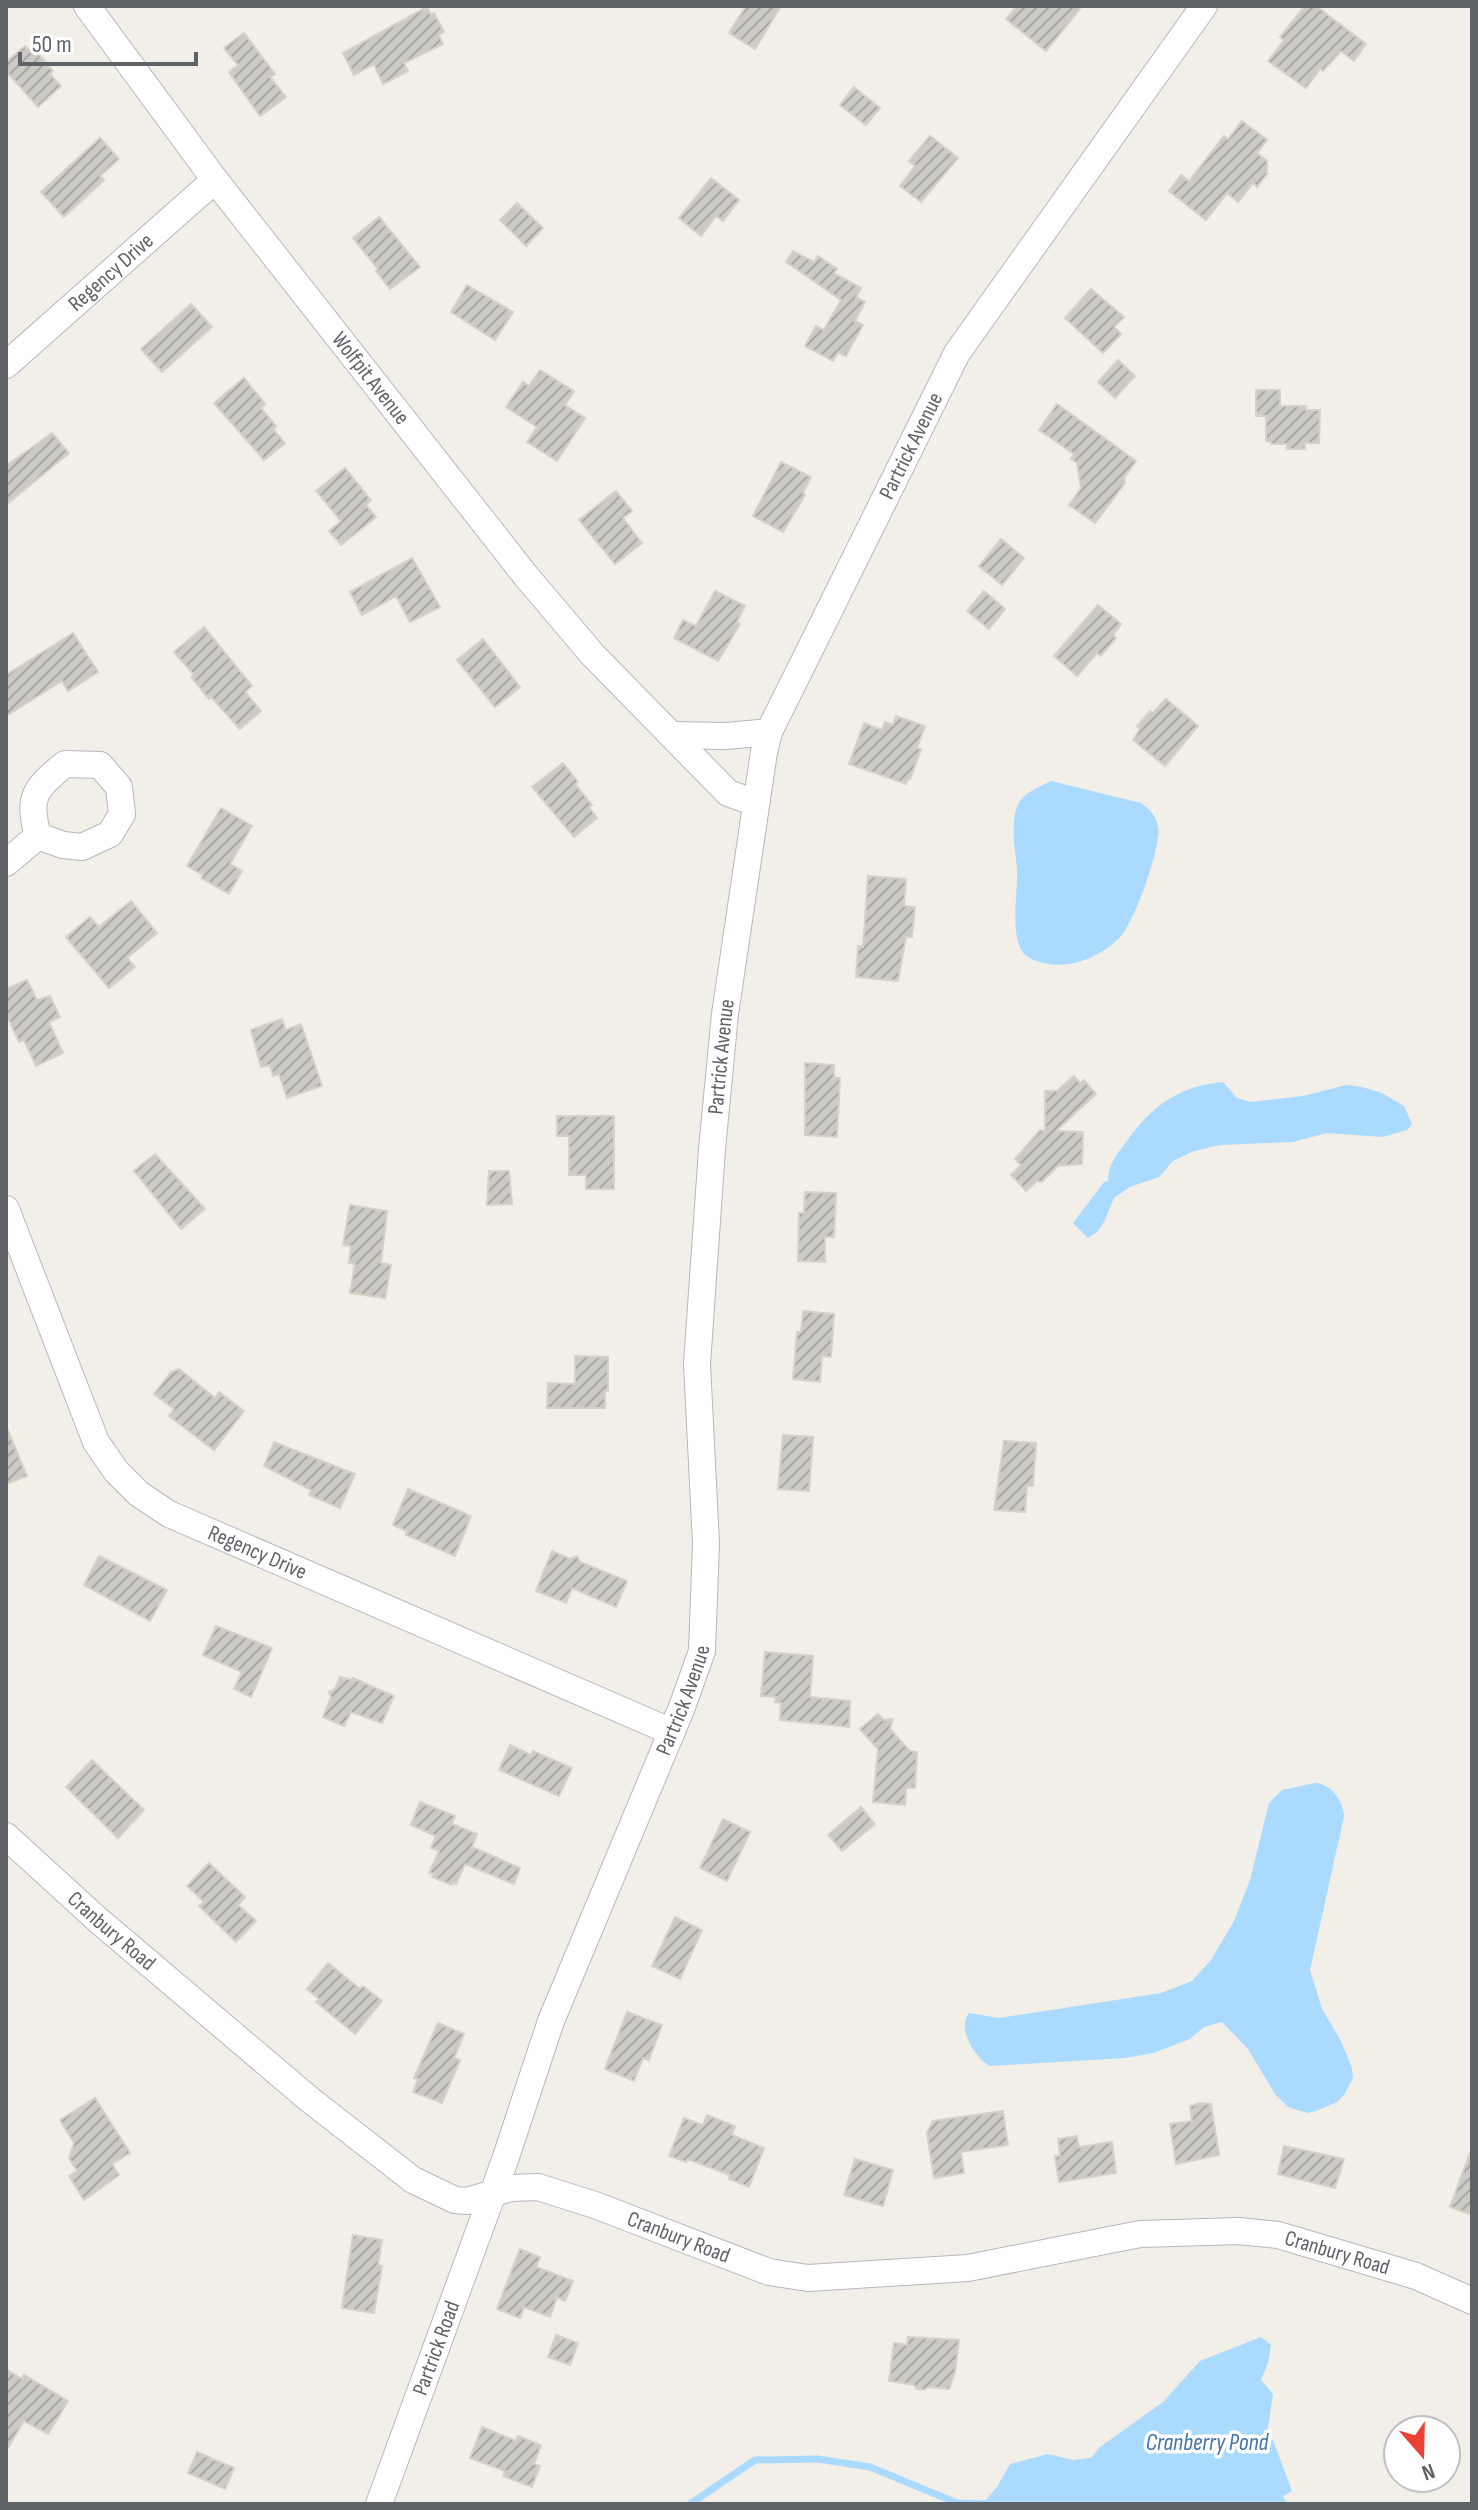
<svg xmlns="http://www.w3.org/2000/svg" width="1478" height="2510" viewBox="0 0 1478 2510" font-family="'Sofia Sans Condensed',sans-serif">
	<style>
		.water { fill: #aadaff }
		.lines { fill: none; stroke-linecap: round; stroke-linejoin: round }
		.stream { stroke: #aadaff; stroke-width: 7 }
		.building { fill: url(#building-hatch); stroke: #d6d1c6; stroke-width: 2 }
		.minor-casing { stroke: #b5b8bc; stroke-width: 28 }
		.minor { stroke: #fff; stroke-width: 26 }
		.labels { text-anchor: middle; dominant-baseline: central; stroke-width: 7; stroke-linejoin: round; paint-order: stroke }
		.street-label { font-size: 22px; fill: #5f6368; stroke: #fff }
		.water-label { font-size: 24px; font-style: italic; fill: #4174aa; stroke: #fff }
	</style>
	<defs>
		<pattern id="building-hatch" width="6" height="6" patternUnits="userSpaceOnUse" patternTransform="scale(2)"><rect width="6" height="6" fill="#cccac5"/><path d="M-1 1l2-2M0 6l6-6M5 7l2-2" fill="none" stroke="#a9a8a4"/></pattern>
	</defs>
	<rect width="100%" height="100%" fill="#f1efe8"/>
	<g class="water">
		<path d="M1051 781 1141 803C1150 810 1156 815 1158 827 1162 845 1134 923 1121 936 1103 956 1070 970 1044 963 1033 960 1024 958 1020 947 1011 928 1018 890 1017 868 1015 848 1009 819 1020 801 1026 792 1041 786 1051 781Z"/>
		<path d="M1223 1082 1237 1098 1251 1102 1303 1096 1346 1085 1362 1087 1382 1093 1404 1106 1412 1124 1407 1130 1383 1137 1327 1133 1293 1142 1220 1145 1194 1151 1173 1161 1159 1177 1130 1187 1114 1198 1104 1222 1097 1232 1088 1238 1073 1223 1104 1182 1108 1181C1108 1165 1117 1154 1126 1142 1152 1106 1178 1086 1223 1082Z"/>
		<path d="M1315 1783C1332 1785 1342 1799 1344 1816L1310 1970 1322 2009 1341 2041 1352 2068 1353 2078 1344 2095 1337 2102 1316 2111 1307 2113 1288 2107 1275 2094 1248 2049 1222 2022 1204 2027 1190 2039 1153 2053 1125 2058 989 2066C974 2055 957 2030 969 2013L999 2018 1161 1993 1192 1981 1211 1960 1234 1921 1250 1880 1269 1803 1282 1790Z"/>
		<polygon points="1261,2337 1271,2345 1268,2363 1261,2380 1273,2394 1267,2434 1273,2440 1292,2491 1283,2496 1287,2504 982,2504 997,2487 1010,2464 1048,2454 1073,2460 1091,2458 1100,2447 1163,2402 1200,2361"/>
	</g>
	<g class="lines">
		<polyline class="stream" points="690,2504 755,2460 818,2459 870,2467 957,2503 988,2504"/>
	</g>
	<g class="building">
		<polygon points="746,6 781,6 755,49 729,33"/>
		<polygon points="1017,6 1082,6 1046,51 1006,19"/>
		<polygon points="1305,6 1316,6 1366,44 1354,61 1341,51 1323,71 1320,69 1306,88 1268,61 1284,40 1280,37"/>
		<polygon points="427,7 431,15 434,13 444,32 439,35 443,44 404,63 408,71 383,84 374,64 354,75 343,53"/>
		<polygon points="244,33 275,74 270,77 286,97 260,116 229,72 238,65 224,48"/>
		<polygon points="25,46 34,55 37,52 53,71 50,74 61,86 38,107 6,71 6,62"/>
		<polygon points="854,87 880,108 866,125 840,105"/>
		<polygon points="1242,121 1267,140 1257,153 1267,161 1267,174 1257,187 1253,183 1238,202 1227,193 1206,220 1169,191 1181,175 1189,181 1224,136 1228,139"/>
		<polygon points="930,136 958,158 921,202 900,186 915,166 909,161"/>
		<polygon points="100,138 119,159 100,176 104,180 64,217 41,192"/>
		<polygon points="711,178 739,200 723,221 716,216 701,236 679,218"/>
		<polygon points="517,203 543,228 526,246 500,220"/>
		<polygon points="379,217 420,267 390,289 376,271 378,269 353,238"/>
		<polygon points="793,251 814,262 818,256 837,269 834,273 861,288 856,297 865,302 855,321 863,325 846,356 838,352 833,361 805,346 816,326 824,330 841,300 786,262"/>
		<polygon points="467,285 513,312 495,340 451,312"/>
		<polygon points="1091,289 1124,317 1114,327 1121,334 1103,353 1065,318"/>
		<polygon points="191,304 212,327 162,372 141,349"/>
		<polygon points="1118,360 1135,376 1115,398 1098,382"/>
		<polygon points="540,370 574,391 565,405 585,418 557,461 527,442 537,427 506,407 523,382 529,386"/>
		<polygon points="244,378 265,404 261,408 276,426 273,429 285,443 264,460 214,403"/>
		<polygon points="1256,390 1280,390 1280,406 1306,406 1306,410 1320,410 1319,443 1305,443 1305,449 1287,449 1287,444 1271,444 1271,442 1266,441 1266,416 1256,416"/>
		<polygon points="1057,404 1136,461 1124,478 1125,483 1095,523 1069,505 1081,488 1077,463 1071,459 1074,454 1039,430"/>
		<polygon points="52,433 69,453 6,505 6,466"/>
		<polygon points="781,462 811,477 803,493 805,495 783,532 753,516"/>
		<polygon points="345,468 371,500 366,505 376,517 341,545 329,531 341,521 316,491"/>
		<polygon points="616,491 632,511 623,518 642,543 615,564 579,520"/>
		<polygon points="1001,539 1024,558 1002,585 979,566"/>
		<polygon points="412,558 440,607 410,622 396,596 362,615 350,592"/>
		<polygon points="715,591 745,606 737,622 740,624 718,661 674,638 683,620 696,626"/>
		<polygon points="984,591 1005,609 989,629 967,611"/>
		<polygon points="1098,605 1121,624 1113,635 1116,638 1101,656 1097,653 1077,676 1054,656"/>
		<polygon points="204,627 252,686 245,692 261,711 240,729 211,697 209,699 191,677 194,675 174,652"/>
		<polygon points="73,633 98,672 68,691 62,681 6,716 6,675"/>
		<polygon points="483,639 520,687 495,707 457,660"/>
		<polygon points="1166,699 1198,726 1165,766 1133,740 1140,729 1137,726 1150,711 1153,713"/>
		<polygon points="896,716 925,726 917,748 921,749 910,779 908,779 906,784 849,764 864,723 882,730 885,722 893,725"/>
		<polygon points="563,763 578,782 575,784 592,805 589,807 597,818 574,837 532,787"/>
		<polygon points="221,808 252,826 230,864 242,871 229,894 201,878 203,875 187,866"/>
		<polygon points="868,876 906,879 904,906 915,907 912,937 906,937 898,981 856,977 858,946 863,947"/>
		<polygon points="131,901 157,933 127,958 135,967 109,988 66,937 90,917 99,927"/>
		<polygon points="27,980 37,1000 50,996 60,1017 49,1022 63,1053 36,1066 24,1040 19,1042 6,1013 6,989"/>
		<polygon points="282,1019 286,1030 301,1024 322,1086 287,1098 279,1074 273,1076 270,1065 261,1067 251,1030"/>
		<polygon points="805,1063 834,1065 834,1078 840,1078 837,1137 805,1135"/>
		<polygon points="1074,1076 1080,1083 1084,1080 1096,1094 1056,1131 1083,1132 1082,1164 1058,1166 1042,1182 1037,1181 1026,1191 1011,1175 1021,1165 1015,1159 1040,1130 1045,1131 1045,1091 1057,1091"/>
		<polygon points="557,1116 614,1116 614,1189 586,1189 586,1175 569,1175 569,1136 557,1136"/>
		<polygon points="155,1154 205,1209 181,1229 134,1171"/>
		<polygon points="489,1171 509,1171 512,1204 487,1205"/>
		<polygon points="805,1192 836,1193 834,1237 825,1237 825,1262 798,1261 799,1213 804,1213"/>
		<polygon points="350,1205 387,1211 381,1263 391,1265 385,1298 350,1293 355,1264 349,1263 351,1246 343,1245"/>
		<polygon points="803,1311 834,1314 831,1357 822,1356 820,1382 793,1379 797,1332 801,1332"/>
		<polygon points="575,1356 608,1357 608,1391 605,1391 605,1408 547,1408 548,1383 575,1384"/>
		<polygon points="179,1369 215,1398 219,1392 244,1411 214,1450 169,1416 174,1409 154,1394 171,1372"/>
		<polygon points="6,1426 27,1476 6,1484"/>
		<polygon points="783,1435 813,1437 809,1491 778,1489"/>
		<polygon points="1004,1441 1036,1443 1033,1486 1027,1486 1025,1512 994,1510"/>
		<polygon points="274,1442 355,1474 340,1508 309,1495 311,1490 264,1466"/>
		<polygon points="408,1489 471,1516 455,1556 406,1535 407,1531 393,1525"/>
		<polygon points="552,1551 570,1559 577,1556 580,1562 627,1581 616,1607 572,1588 566,1603 536,1591"/>
		<polygon points="99,1556 167,1590 150,1621 84,1585"/>
		<polygon points="216,1626 272,1648 251,1697 234,1689 242,1672 203,1655"/>
		<polygon points="765,1652 813,1656 810,1697 850,1701 849,1727 780,1720 781,1703 775,1702 776,1697 761,1696"/>
		<polygon points="340,1677 352,1680 353,1678 394,1696 382,1723 351,1712 344,1726 323,1717 331,1697 329,1692 335,1689"/>
		<polygon points="878,1714 883,1720 893,1719 890,1729 910,1751 917,1752 915,1788 906,1788 905,1805 873,1802 878,1749 860,1729"/>
		<polygon points="510,1745 531,1755 533,1751 572,1768 559,1796 499,1770"/>
		<polygon points="92,1760 144,1810 118,1838 66,1787"/>
		<polygon points="420,1802 455,1816 452,1824 477,1834 472,1847 520,1868 514,1884 465,1864 456,1884 453,1882 452,1885 432,1877 434,1874 429,1873 439,1851 431,1848 436,1836 411,1825"/>
		<polygon points="861,1807 875,1824 842,1851 828,1835"/>
		<polygon points="723,1819 750,1832 727,1881 700,1868"/>
		<polygon points="209,1863 245,1897 238,1905 256,1921 236,1942 199,1906 204,1902 187,1886"/>
		<polygon points="675,1917 702,1930 680,1979 652,1966"/>
		<polygon points="328,1963 360,1989 363,1986 382,2001 355,2034 316,2002 319,1999 307,1989"/>
		<polygon points="627,2012 662,2025 649,2060 643,2058 634,2081 605,2069"/>
		<polygon points="438,2023 464,2034 454,2058 460,2060 442,2103 413,2092 418,2079 414,2078"/>
		<polygon points="95,2098 130,2153 112,2164 119,2175 84,2200 69,2176 77,2171 69,2158 74,2143 60,2120"/>
		<polygon points="1200,2103 1211,2104 1219,2155 1176,2164 1170,2124 1192,2121 1190,2106"/>
		<polygon points="1003,2111 1008,2145 961,2152 964,2173 934,2178 927,2133 933,2121"/>
		<polygon points="707,2115 735,2126 732,2135 764,2148 749,2187 729,2179 730,2175 687,2159 686,2162 669,2156 684,2118 703,2125"/>
		<polygon points="1077,2136 1079,2147 1112,2142 1116,2173 1059,2182 1055,2156 1060,2156 1058,2139"/>
		<polygon points="1284,2146 1344,2159 1335,2188 1278,2174"/>
		<polygon points="1470,2153 1472,2154 1472,2215 1450,2207"/>
		<polygon points="855,2159 893,2170 883,2206 844,2195"/>
		<polygon points="353,2235 382,2240 378,2265 382,2266 374,2313 342,2308"/>
		<polygon points="520,2249 540,2257 536,2267 573,2281 565,2301 557,2297 550,2317 524,2307 520,2318 497,2309"/>
		<polygon points="556,2335 578,2343 570,2365 548,2357"/>
		<polygon points="908,2337 959,2340 955,2372 949,2389 928,2387 924,2390 917,2389 914,2385 889,2381 894,2343 907,2345"/>
		<polygon points="6,2369 22,2379 24,2375 68,2401 48,2434 24,2421 6,2451"/>
		<polygon points="482,2427 516,2441 518,2436 541,2445 534,2464 540,2466 532,2487 503,2476 505,2471 470,2458"/>
		<polygon points="197,2452 234,2468 225,2489 188,2473"/>
	</g>
	<g class="lines">
		<defs>
			<g id="minor">
				<path id="s1" d="M87 6 215 180 526 576 592 654 728 793 756 803"/>
				<path id="s2" d="M6 365 215 180"/>
				<polyline points="673,735 726,736 769,732"/>
				<path d="M65 764 100 765 119 787 122 814 110 834 82 847 63 845 38 836C27 797 35 788 65 764Z"/>
				<polyline points="6,863 38,836"/>
				<path id="s3" d="M6 1209 96 1442 116 1471 139 1494 169 1514 672 1732"/>
				<path id="s4" d="M6 1836 98 1920 309 2099 413 2180 455 2200 467 2201 511 2188 538 2187 595 2205 769 2272 808 2278 968 2268 1140 2234 1239 2231 1278 2235 1416 2276 1472 2301"/>
				<path id="s5" d="M379 2504 505 2160 551 2021 682 1707 702 1651 706 1543 697 1364 712 1149 725 1014 764 752 769 732 957 353 1204 6"/>
			</g>
		</defs>
		<use href="#minor" class="minor-casing"/>
		<use href="#minor" class="minor"/>
	</g>
	<g class="labels">
		<g class="street-label">
			<text stroke="none"><textPath href="#s2" startOffset="140">Regency Drive</textPath></text>
			<text stroke="none"><textPath href="#s1" startOffset="468">Wolfpit Avenue</textPath></text>
			<text stroke="none"><textPath href="#s5" startOffset="2156">Partrick Avenue</textPath></text>
			<text stroke="none"><textPath href="#s5" startOffset="1508">Partrick Avenue</textPath></text>
			<text stroke="none"><textPath href="#s3" startOffset="450">Regency Drive</textPath></text>
			<text stroke="none"><textPath href="#s5" startOffset="860">Partrick Avenue</textPath></text>
			<text stroke="none"><textPath href="#s4" startOffset="142">Cranbury Road</textPath></text>
			<text stroke="none"><textPath href="#s4" startOffset="814">Cranbury Road</textPath></text>
			<text stroke="none"><textPath href="#s4" startOffset="1486">Cranbury Road</textPath></text>
			<text stroke="none"><textPath href="#s5" startOffset="166">Partrick Road</textPath></text>
		</g>
		<g class="water-label">
			<text x="1207" y="2442">Cranberry Pond</text>
		</g>
	</g>
	<rect width="1478" height="2510" fill="none" stroke="#5f6368" stroke-width="16"/>
	<g transform="translate(1422 2454) rotate(160)"><circle r="38" fill="#ffffff" stroke="#bfc1c3" stroke-width="2"/>
	<path d="M0-6L14 30L0 20L-14 30Z" fill="#ea4335"/>
	<text y="-12" font-size="22" font-weight="bold" text-anchor="middle" fill="#5f6368">N</text>
	</g>
	<path d="M20 52v12h176v-12" fill="none" stroke="#5f6368" stroke-width="4"/>
	<text x="32" y="52" font-size="24" fill="#5f6368" stroke="#ffffff" stroke-width="6" paint-order="stroke">50 m</text>
</svg>
